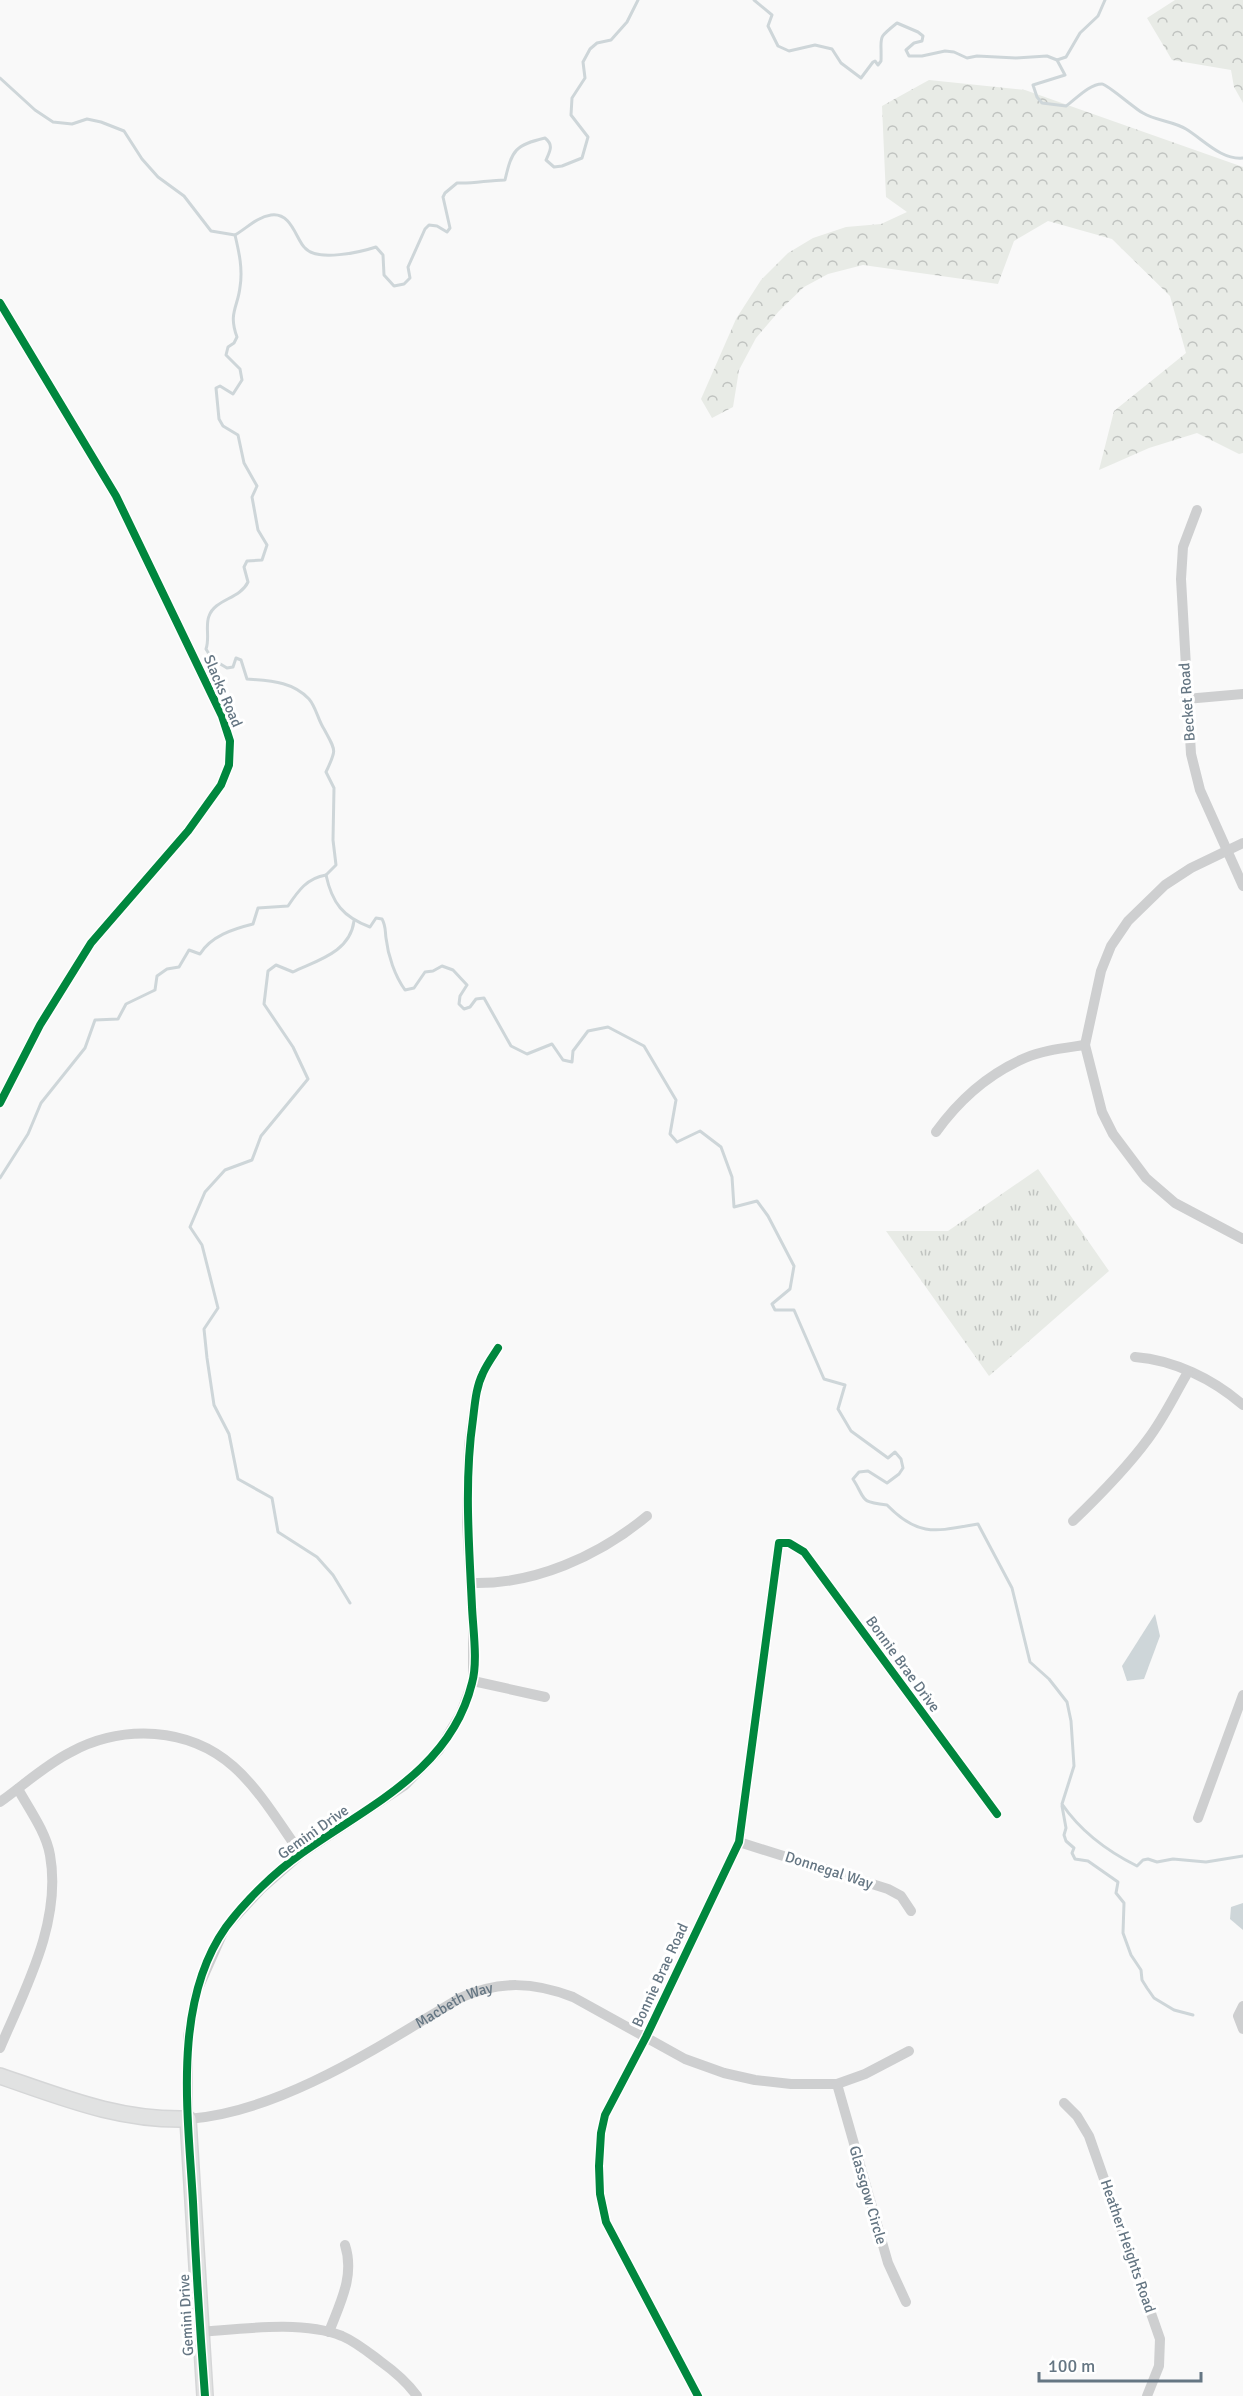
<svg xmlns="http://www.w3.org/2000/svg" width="1243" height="2396" viewBox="0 0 1243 2396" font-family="Signika,sans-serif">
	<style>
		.forest { fill: url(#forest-crowns) }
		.park { fill: url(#park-tufts) }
		.water { fill: #ced6d9 }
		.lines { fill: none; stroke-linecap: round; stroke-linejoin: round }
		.stream { stroke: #ced6d9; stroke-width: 3 }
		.secondary-casing { stroke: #d5d6d7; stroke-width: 18 }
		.street { stroke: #cecfd0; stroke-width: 10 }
		.secondary { stroke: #e1e2e2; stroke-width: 15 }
		.cycleway-casing { stroke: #fff; stroke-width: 11 }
		.cycleway { stroke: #00873e; stroke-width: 8 }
		.labels { text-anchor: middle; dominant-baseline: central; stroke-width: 6; stroke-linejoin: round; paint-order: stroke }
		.street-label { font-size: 15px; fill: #657683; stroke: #fff }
	</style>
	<defs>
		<pattern id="forest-crowns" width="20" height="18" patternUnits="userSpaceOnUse" patternTransform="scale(1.5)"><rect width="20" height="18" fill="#e8ebe6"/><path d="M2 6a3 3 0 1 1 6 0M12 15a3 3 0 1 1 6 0" fill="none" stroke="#c0c3c0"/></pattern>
		<pattern id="park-tufts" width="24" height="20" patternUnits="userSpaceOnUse" patternTransform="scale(1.5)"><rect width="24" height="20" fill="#e8ebe6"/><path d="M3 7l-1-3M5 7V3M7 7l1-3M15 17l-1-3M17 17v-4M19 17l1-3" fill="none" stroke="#c0c3c0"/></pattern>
	</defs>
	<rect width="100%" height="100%" fill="#f9f9f9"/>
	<g class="forest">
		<polygon points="1175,0 1243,0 1243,103 1234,87 1231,70 1172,60 1147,18"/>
		<polygon points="929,80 1025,90 1243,167 1243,453 1239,454 1197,433 1149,448 1099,470 1114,411 1186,353 1170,296 1112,239 1048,221 1014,241 998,284 863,265 828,274 804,287 779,311 756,338 739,370 733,407 712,418 701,399 736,319 761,280 788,253 813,238 846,227 881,224 907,212 886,197 882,106"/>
	</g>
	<polygon class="park" points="1038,1169 1109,1271 989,1376 886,1231 948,1231"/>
	<g class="water">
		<polygon points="1155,1614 1160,1636 1144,1679 1127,1681 1122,1666"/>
		<polygon points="1243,1903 1243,1930 1230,1919 1231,1907"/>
	</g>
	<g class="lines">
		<g class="stream">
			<path d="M754 0 772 15 768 26 778 46 789 51 815 45 832 49 841 63 861 78 873 62 875 61 878 65 881 61C882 35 876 40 897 23L918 32 923 36 922 41 914 43 906 50 909 56H922L945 51 954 52 967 58 977 56 1016 58 1047 56 1057 60 1065 75 1033 85 1037 97 1042 103 1066 106C1076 99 1089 84 1102 84 1107 84 1135 109 1143 113 1156 121 1173 121 1186 129 1204 140 1221 160 1243 158"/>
			<polyline points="1057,60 1066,57 1080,33 1098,16 1105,0"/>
			<path d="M0 78 35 110 53 122 72 124 87 119 101 122 124 131 142 159 158 177 184 196 211 231 235 235C247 228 257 217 271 215 292 212 296 240 305 248 317 262 361 252 376 247L383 255 384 275 394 286 404 284 410 278 408 267 425 229 429 225 437 226 447 232 450 228 443 197 445 193 457 183C473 184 489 180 505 180 512 150 515 145 545 138 554 145 550 151 546 160L554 167 562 166 582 158 588 137 571 115 572 98 585 78 583 62 590 49 597 43 611 40 627 22 638 0"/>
			<path d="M235 235C239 252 243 269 240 287 238 307 228 313 237 337L234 343 228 347 226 355 240 369 242 380 233 394 220 386 216 388 219 419 223 426 238 435 244 463 257 486 252 497 258 530 267 545 262 560 247 561 244 567 248 582C240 599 215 599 209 616 205 626 210 638 206 649L212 659 227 668 233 667 236 658 241 660 247 679C270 681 292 681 309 699 316 707 318 720 324 729 336 751 337 749 326 772L334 788 333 840 336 865 326 875C332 903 343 917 370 927L376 918 382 919C386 926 385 931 386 938 388 956 395 976 405 990L414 988 425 972 433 971 442 966 453 970 467 985 460 996 459 1004 464 1009 470 1007 476 999 484 998 511 1046 527 1054 552 1044 563 1060 572 1062 573 1051 588 1031 608 1027 644 1046 676 1100 670 1134 677 1142 700 1131 721 1147 732 1177 734 1207 757 1201 768 1216 794 1266 790 1289 772 1304 775 1310H794L824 1379 845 1385 838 1409 851 1431 888 1458 895 1452 901 1459 903 1468 899 1474 887 1483 868 1471 859 1472 853 1479C867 1501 858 1501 887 1505 919 1538 937 1531 978 1524L1012 1588 1030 1662 1049 1679 1067 1702 1071 1721 1074 1766 1062 1804C1081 1832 1107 1851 1137 1866L1143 1860 1148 1859 1157 1862 1173 1859 1206 1862 1243 1856"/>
			<path d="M0 1178 28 1134 41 1103 85 1048 95 1020 118 1019 126 1004 155 990 157 976 167 969 179 967 189 950 200 954C211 936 233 929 253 924L258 908 288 906C298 891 307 878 326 875"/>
			<path d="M350 1603 333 1575 317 1557 278 1532 272 1498 238 1479 229 1434 214 1405 207 1358 204 1329 218 1308 202 1245 190 1227 205 1192 225 1170 252 1160 261 1136 308 1079 293 1047 264 1004 268 971 276 965 293 972C318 960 350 952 354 921"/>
			<polyline points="1062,1806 1066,1828 1064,1835 1066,1841 1074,1848 1072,1853 1075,1859 1088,1861 1118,1882 1116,1893 1124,1903 1123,1933 1131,1955 1141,1970 1142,1980 1147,1988 1154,1998 1174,2010 1193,2015"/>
		</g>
		<defs>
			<path id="secondary" d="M0 2076C64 2098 120 2121 188 2119L205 2396"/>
		</defs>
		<use href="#secondary" class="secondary-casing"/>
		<g class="street">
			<polyline points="0,303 116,496 222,716 230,741 229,765 221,785 188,831 91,943 40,1025 0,1103"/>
			<polyline points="1197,510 1183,547 1181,579 1191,754 1200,790 1243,886"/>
			<polyline points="1186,699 1243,694"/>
			<polyline points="1243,843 1191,868 1165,885 1128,921 1111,946 1101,971 1085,1045 1102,1112 1113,1134 1146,1178 1175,1203 1243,1239"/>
			<path d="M936 1132C959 1100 988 1074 1025 1058 1043 1050 1065 1048 1085 1045"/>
			<path id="s1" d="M498 1348 482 1374 476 1394 469 1446 467 1522 473 1625V1681L461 1713 439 1750 405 1785 301 1854 261 1889 225 1928 196 1993 188 2037V2119C282 2112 381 2045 460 1998 499 1980 534 1982 573 1997L685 2059 724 2073 755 2080 791 2084H837L865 2074 909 2051"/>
			<path d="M1135 1357C1174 1360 1213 1379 1243 1405"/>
			<path d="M1073 1521C1100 1495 1126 1469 1148 1439 1164 1418 1175 1394 1188 1372"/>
			<path d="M471 1583C534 1585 599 1556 647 1516"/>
			<polyline points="473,1681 545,1697"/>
			<path d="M0 1802C24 1785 45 1765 71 1752 97 1738 126 1732 155 1734 233 1740 260 1796 301 1854"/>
			<polyline points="1198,1818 1243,1695"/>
			<polyline points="739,1842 888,1889 901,1896 911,1911"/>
			<polyline points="1243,2006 1238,2016 1243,2029"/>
			<path d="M0 2048C25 1989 62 1922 50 1855 46 1832 29 1809 18 1789"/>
			<polyline points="837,2084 888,2263 906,2302"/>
			<polyline points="1064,2103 1077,2116 1089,2136 1160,2339 1159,2366 1147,2396"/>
			<path d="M200 2332C242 2329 302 2320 342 2336 356 2342 368 2352 380 2361 394 2371 407 2382 417 2396"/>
			<path d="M329 2332C340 2303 355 2276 345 2245"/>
			<polyline points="698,2396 606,2222 600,2194 599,2166 601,2133 605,2115 646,2037 739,1842 779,1543 789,1543 804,1552 997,1814"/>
		</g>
		<use href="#secondary" class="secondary"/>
		<defs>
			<g id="cycleway">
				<polyline points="0,303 116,496 222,716 230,741 229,765 221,785 188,831 91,943 40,1025 0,1103"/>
				<path d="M205 2396C200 2331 196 2267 193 2202 188 2114 172 2003 226 1927 246 1900 275 1872 302 1853 368 1806 451 1770 472 1683 478 1662 473 1629 472 1607 469 1544 464 1481 473 1419 475 1403 476 1387 483 1373 487 1364 493 1356 498 1348"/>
				<polyline points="698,2396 606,2222 600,2194 599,2166 601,2133 605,2115 646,2037 739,1842 779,1543 789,1543 804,1552 997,1814"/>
			</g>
		</defs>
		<use href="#cycleway" class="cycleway-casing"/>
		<use href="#cycleway" class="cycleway"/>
	</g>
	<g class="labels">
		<g class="street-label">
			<text transform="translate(223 691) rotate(67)">Slacks Road</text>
			<text transform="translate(1187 702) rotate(-94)">Becket Road</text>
			<text transform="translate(903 1664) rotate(54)">Bonnie Brae Drive</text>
			<text transform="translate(313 1832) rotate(-35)">Gemini Drive</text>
			<text transform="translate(829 1870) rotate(18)">Donnegal Way</text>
			<text transform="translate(660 1975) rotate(-65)">Bonnie Brae Road</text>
			<text stroke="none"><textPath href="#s1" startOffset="1186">Macbeth Way</textPath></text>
			<text transform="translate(868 2195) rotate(74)">Glassgow Circle</text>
			<text transform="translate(1128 2246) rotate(71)">Heather Heights Road</text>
			<text transform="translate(186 2315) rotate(-93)">Gemini Drive</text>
		</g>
	</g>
	<path d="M1039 2372v9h162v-9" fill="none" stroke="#657683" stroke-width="3"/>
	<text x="1048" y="2372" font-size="18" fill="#657683" stroke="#ffffff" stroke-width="4.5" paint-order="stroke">100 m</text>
</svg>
